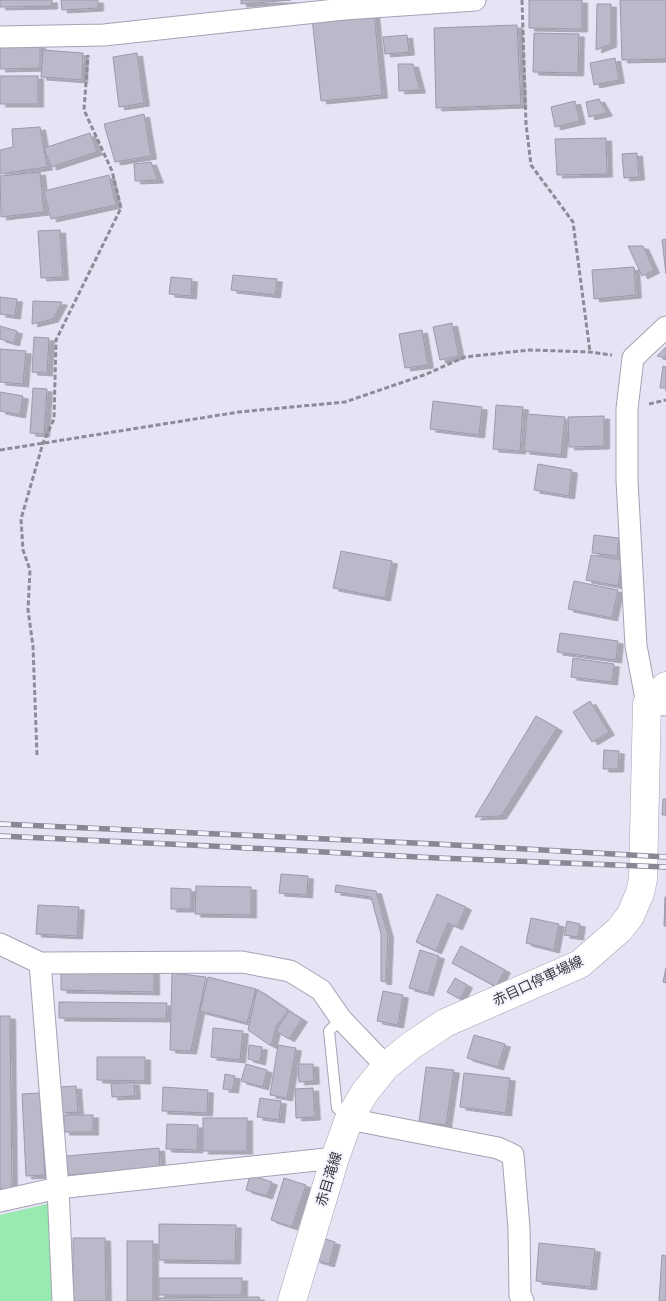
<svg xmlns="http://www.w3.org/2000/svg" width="666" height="1301" viewBox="0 0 666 1301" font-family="'Varela Round','Noto Sans JP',sans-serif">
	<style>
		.green { fill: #97ebb0 }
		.building { fill: #bab8c9; stroke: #9c99aa; filter: url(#shadow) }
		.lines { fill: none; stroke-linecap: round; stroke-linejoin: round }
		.lane-casing { stroke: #a5a2b3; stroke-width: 12 }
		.street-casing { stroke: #a5a2b3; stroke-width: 23 }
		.secondary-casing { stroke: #a5a2b3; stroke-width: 29 }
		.path { stroke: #8d8b98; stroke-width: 3; stroke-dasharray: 5 2.5; stroke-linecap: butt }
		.lane { stroke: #fff; stroke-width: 10 }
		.street { stroke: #fff; stroke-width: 21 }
		.secondary { stroke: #fff; stroke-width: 28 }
		.rail-casing { stroke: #898793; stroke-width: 5.5 }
		.rail { stroke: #f3f2fd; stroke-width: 4; stroke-dasharray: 11; stroke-linecap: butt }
		.labels { text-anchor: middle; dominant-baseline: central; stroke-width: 4; stroke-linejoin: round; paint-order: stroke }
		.street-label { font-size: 14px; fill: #38373e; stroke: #f3f2fd }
	</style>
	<defs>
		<filter id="shadow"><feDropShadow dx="5.5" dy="3" stdDeviation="0" flood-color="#0004"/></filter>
	</defs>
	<rect width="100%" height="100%" fill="#e6e3f5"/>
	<polygon class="green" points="51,1203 56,1301 0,1301 0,1215"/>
	<g class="building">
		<polygon points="0,0 52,0 52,6 0,7"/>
		<polygon points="61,0 98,0 98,8 62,10"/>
		<polygon points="241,0 291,0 241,4"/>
		<polygon points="529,0 582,0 582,29 529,28"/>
		<polygon points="620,0 666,0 666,59 622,60"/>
		<polygon points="597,4 611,4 611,44 596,50"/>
		<polygon points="374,12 382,95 321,101 312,18"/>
		<polygon points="517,25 521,105 436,108 434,28"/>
		<polygon points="534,33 579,34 578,73 533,72"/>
		<polygon points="407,35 409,52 385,54 383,37"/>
		<polygon points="0,45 40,45 40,68 0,69"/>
		<polygon points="43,50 83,53 82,80 41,77"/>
		<polygon points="137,53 144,103 119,107 113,57"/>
		<polygon points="615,58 619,80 594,85 590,63"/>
		<polygon points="398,64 413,64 420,90 399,91"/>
		<rect x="0" y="76" width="38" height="28"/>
		<polygon points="599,99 607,113 589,117 586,102"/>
		<polygon points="575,101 580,121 555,127 551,107"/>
		<polygon points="144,114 151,156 115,162 104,124"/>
		<polygon points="40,127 47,167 0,174 0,150 13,147 12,129"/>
		<polygon points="90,133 97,152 51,167 44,148"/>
		<polygon points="606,138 607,174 557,175 555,139"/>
		<polygon points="637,153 639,177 624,178 622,154"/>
		<polygon points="151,162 158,180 135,181 134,164"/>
		<polygon points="40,172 44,212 1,217 0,176"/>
		<polygon points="109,175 116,205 51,219 44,191"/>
		<polygon points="60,230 63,277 41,278 38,231"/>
		<polygon points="666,239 666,274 662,240"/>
		<polygon points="628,246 643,246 654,270 642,276"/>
		<polygon points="634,267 636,295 594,299 592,270"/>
		<polygon points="233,275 277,279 275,295 231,290"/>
		<polygon points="171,277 192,279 191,296 169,294"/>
		<polygon points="0,297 17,299 15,316 0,314"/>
		<polygon points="33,301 62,302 53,319 32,324"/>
		<polygon points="452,323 459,356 440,360 433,327"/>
		<polygon points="0,326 17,331 14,343 0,339"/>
		<polygon points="422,330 428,365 405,368 399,334"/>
		<polygon points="34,337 49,338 47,373 32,372"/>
		<polygon points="666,347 666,358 657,356"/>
		<polygon points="0,349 26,351 23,384 0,382"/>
		<polygon points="663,366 666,367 666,388 660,388"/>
		<polygon points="33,388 47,389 44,434 30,433"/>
		<polygon points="0,392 23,396 20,415 0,411"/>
		<polygon points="433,401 482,407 479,435 430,429"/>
		<polygon points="496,405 523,407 520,451 493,449"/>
		<polygon points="527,414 565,417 561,455 524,451"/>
		<polygon points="604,416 604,446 569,447 568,417"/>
		<polygon points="538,464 572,470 569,496 534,490"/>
		<polygon points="594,535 619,538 617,556 592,553"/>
		<polygon points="341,551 392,561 385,598 333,588"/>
		<polygon points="591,555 622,560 618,586 586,580"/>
		<polygon points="574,581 618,590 612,618 568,609"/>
		<polygon points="560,633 618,641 616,660 557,652"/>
		<polygon points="573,658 614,664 612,682 571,677"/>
		<polygon points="590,701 609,732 592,742 573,712"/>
		<polygon points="536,716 557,728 501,816 475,817"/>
		<polygon points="604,750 619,751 618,769 603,769"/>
		<polygon points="663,799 666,799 666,815 662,815"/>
		<polygon points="281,874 308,876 307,895 279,893"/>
		<polygon points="336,885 376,891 388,935 386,982 381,981 381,934 371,897 335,892"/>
		<polygon points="196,886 251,887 251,915 195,914"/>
		<polygon points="171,888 191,889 191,909 171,909"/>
		<polygon points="437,894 466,907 457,927 448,923 436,951 416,942"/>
		<polygon points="665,897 666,897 666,926 664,926"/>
		<polygon points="38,905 79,907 77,936 36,934"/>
		<polygon points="531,918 559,924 554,950 526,943"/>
		<polygon points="567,921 580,924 578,937 564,935"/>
		<polygon points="461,946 505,970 496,987 452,963"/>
		<polygon points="420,950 439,956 428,993 409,988"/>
		<polygon points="666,968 666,983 663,982"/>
		<polygon points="61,970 154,971 154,992 61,990"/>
		<polygon points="172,973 206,977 191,1051 170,1050"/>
		<polygon points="208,977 256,989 247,1023 200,1011"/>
		<polygon points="455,978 467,985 460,999 447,992"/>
		<polygon points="257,989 288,1010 276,1027 271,1046 248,1030"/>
		<polygon points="383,991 403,995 398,1025 377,1021"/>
		<polygon points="59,1002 167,1003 166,1019 59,1018"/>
		<polygon points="289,1011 302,1019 289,1039 276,1031"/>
		<polygon points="0,1016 10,1016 12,1189 0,1189"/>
		<polygon points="213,1028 243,1031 240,1060 211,1057"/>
		<polygon points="474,1035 505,1044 498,1067 467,1058"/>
		<polygon points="249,1045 262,1047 260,1062 248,1059"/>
		<polygon points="278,1045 296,1048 287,1098 270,1095"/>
		<polygon points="97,1057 145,1057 145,1081 97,1080"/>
		<polygon points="246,1064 267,1070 263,1087 241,1081"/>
		<polygon points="298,1064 313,1064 314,1081 299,1082"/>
		<polygon points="426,1067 454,1070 446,1125 419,1122"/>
		<polygon points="464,1073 510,1078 506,1113 460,1107"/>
		<polygon points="225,1074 235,1076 233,1090 223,1089"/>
		<polygon points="134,1082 135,1096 112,1097 111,1084"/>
		<polygon points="76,1086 78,1112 61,1113 59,1087"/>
		<polygon points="163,1087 208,1090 207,1113 162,1111"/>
		<polygon points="313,1088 315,1117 296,1118 295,1089"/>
		<polygon points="40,1093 45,1175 26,1176 22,1094"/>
		<polygon points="260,1098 281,1101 279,1120 257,1117"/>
		<rect x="64" y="1115" width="29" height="17"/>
		<rect x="203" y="1118" width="44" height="33"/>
		<polygon points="167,1124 198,1125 197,1150 166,1149"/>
		<polygon points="159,1148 160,1168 68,1175 66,1156"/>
		<polygon points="250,1175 272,1182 267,1196 246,1190"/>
		<polygon points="284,1178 306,1185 292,1227 271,1220"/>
		<polygon points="159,1224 236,1225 235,1261 159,1260"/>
		<polygon points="73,1238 105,1238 106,1301 73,1301"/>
		<polygon points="322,1238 335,1242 329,1264 315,1260"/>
		<rect x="127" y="1241" width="26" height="60"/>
		<polygon points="539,1243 595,1249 591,1287 536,1281"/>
		<polygon points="662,1255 666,1256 666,1301 659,1301"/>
		<rect x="159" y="1278" width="83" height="17"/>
		<polygon points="259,1297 260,1301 158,1301 158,1298"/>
	</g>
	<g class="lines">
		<defs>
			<polyline id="lane" points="341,1019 329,1031 337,1108 348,1118"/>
			<g id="street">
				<polyline points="0,37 104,35 344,9 475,0"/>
				<polyline points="666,327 633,358 627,409 627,480 630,535 636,646 647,704 666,705"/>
				<polyline points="0,944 40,963 242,962 290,971 321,990 341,1019 386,1066"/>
				<polyline points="40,963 58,1188 63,1301"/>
				<polyline points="349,1119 498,1148 513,1155 519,1228 520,1295 523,1301"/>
				<polyline points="0,1201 58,1188 335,1158"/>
			</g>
			<polyline id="secondary" points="292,1301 335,1158 349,1119 365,1092 386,1066 412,1045 445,1023 580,964 619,930 630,916 640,893 643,879 647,704 666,686"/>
		</defs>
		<use href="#lane" class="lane-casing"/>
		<use href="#street" class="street-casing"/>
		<use href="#secondary" class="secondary-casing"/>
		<g class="path">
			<polyline points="522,0 526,124 531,165 573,222 590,352"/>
			<polyline points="649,404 666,400"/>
			<polyline points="0,450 239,412 345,402 424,375 465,357 529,350 590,352 612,355"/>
			<polyline points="37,755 33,646 28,610 30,570 23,550 21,519 43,443 54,419 56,340 121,208 112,171 84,110 88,55"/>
		</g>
		<use href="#lane" class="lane"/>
		<use href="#street" class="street"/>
		<use href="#secondary" class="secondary"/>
		<defs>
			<g id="rail">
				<polyline points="0,824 436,844 666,857"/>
				<polyline points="0,836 211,846 437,858 666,867"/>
			</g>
		</defs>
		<use href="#rail" class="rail-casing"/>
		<use href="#rail" class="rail"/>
	</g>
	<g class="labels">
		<g class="street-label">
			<text transform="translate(538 981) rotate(-25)">赤目口停車場線</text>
			<text transform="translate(329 1179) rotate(-73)">赤目滝線</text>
		</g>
	</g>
</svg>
